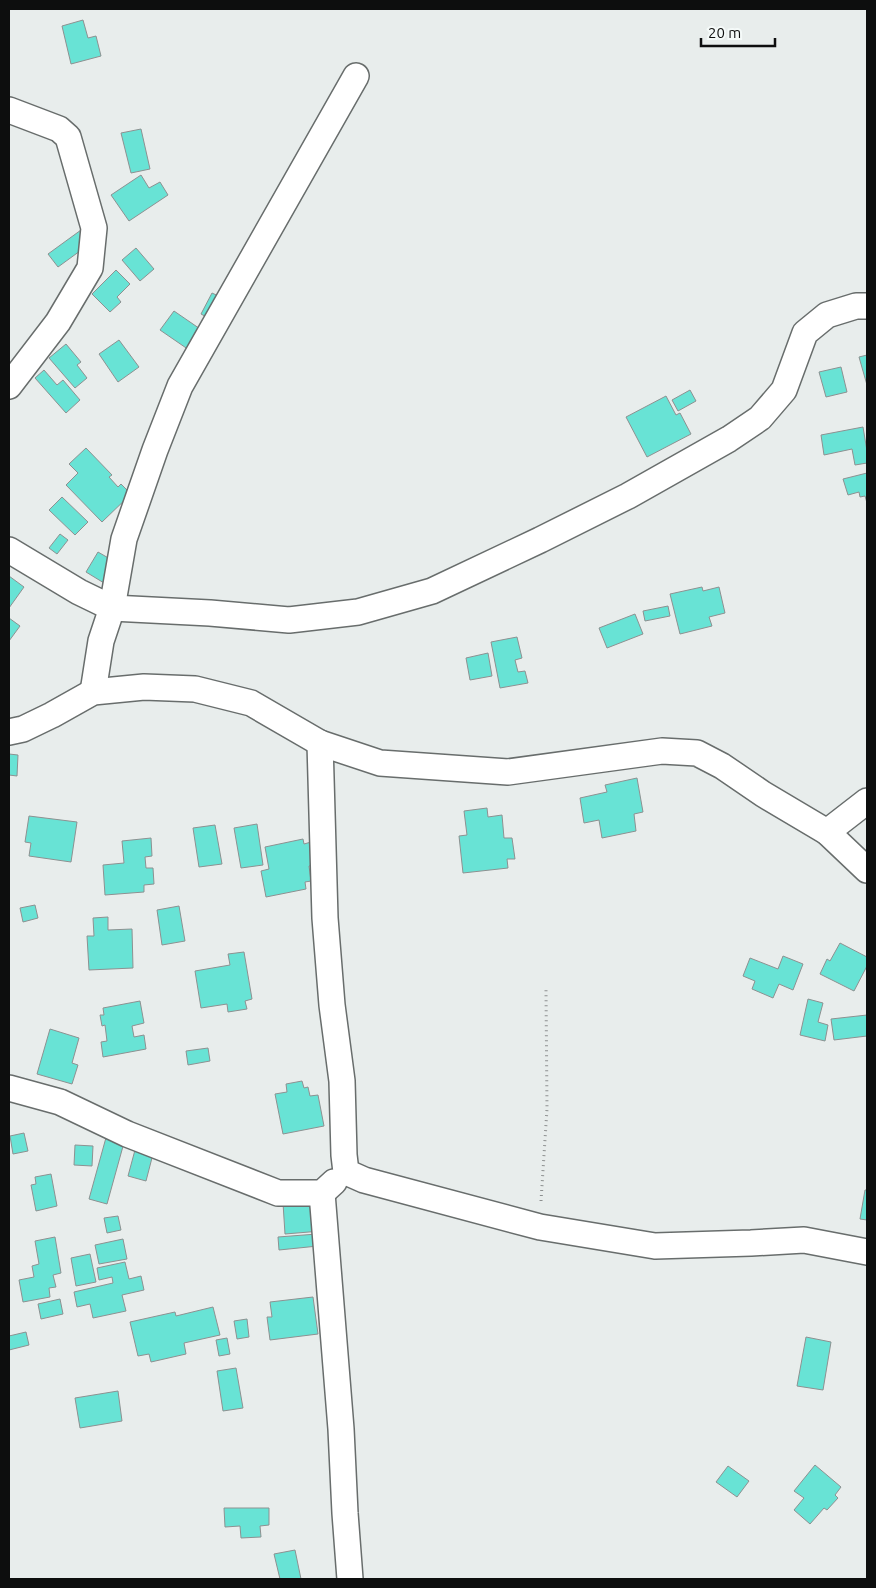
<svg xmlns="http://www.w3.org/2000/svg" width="876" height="1588" viewBox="0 0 876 1588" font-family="Ubuntu,sans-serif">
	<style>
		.building { fill: #68e3d5; stroke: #8d9191 }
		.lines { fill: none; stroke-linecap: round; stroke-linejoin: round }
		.street-casing { stroke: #686d6c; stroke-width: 28 }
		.path { stroke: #8d9090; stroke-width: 3; stroke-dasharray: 1 4; stroke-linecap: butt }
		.street { stroke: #fff; stroke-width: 25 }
	</style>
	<rect width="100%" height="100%" fill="#e8edec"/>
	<g class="building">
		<polygon points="83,20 88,38 96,36 101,56 71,64 62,26"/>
		<polygon points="141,129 150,169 131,173 121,133"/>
		<polygon points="141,175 149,188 160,182 168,195 129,221 111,195"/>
		<polygon points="81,230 91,243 58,267 48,254"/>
		<polygon points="136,248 154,269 140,281 122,260"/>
		<polygon points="116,270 130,284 117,297 121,302 110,312 92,294"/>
		<polygon points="212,293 225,299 214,321 201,314"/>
		<polygon points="174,311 206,333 192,352 160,330"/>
		<polygon points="119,340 139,367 118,382 99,354"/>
		<polygon points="66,344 81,362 77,365 87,378 75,388 49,358"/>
		<polygon points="867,355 867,385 859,357"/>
		<polygon points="841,367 847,392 826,397 819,372"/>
		<polygon points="44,370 57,385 63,380 80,400 66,413 35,378"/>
		<polygon points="690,390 696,401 678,411 672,400"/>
		<polygon points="666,396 676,415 680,413 691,434 647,457 626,417"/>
		<polygon points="863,427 867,451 867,463 855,465 852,449 824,455 821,435"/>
		<polygon points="86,448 112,475 109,477 118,487 121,484 131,494 102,522 66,485 78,473 69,464"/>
		<polygon points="867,473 867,503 865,496 860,497 859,492 848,495 843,479"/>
		<polygon points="62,497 88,522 75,535 49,510"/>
		<polygon points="60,534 68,540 57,554 49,548"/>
		<polygon points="98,552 117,563 104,583 86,572"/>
		<polygon points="9,576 24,587 9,608"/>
		<polygon points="702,587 703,591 719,587 725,613 709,617 712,626 680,634 670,594"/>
		<polygon points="668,606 670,616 645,621 643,611"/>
		<polygon points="635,614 643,634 607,648 599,628"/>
		<polygon points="9,618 20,626 9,641"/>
		<polygon points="517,637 522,658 515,660 518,672 525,671 528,683 500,688 491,642"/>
		<polygon points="488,653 492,676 470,680 466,658"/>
		<polygon points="9,754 18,755 17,776 9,775"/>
		<polygon points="637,778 643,812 634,814 636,831 602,838 599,820 584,823 580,798 607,792 605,785"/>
		<polygon points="487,808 488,817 502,815 504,838 512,838 515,859 507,859 508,868 463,873 459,836 467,835 464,811"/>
		<polygon points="29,816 77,822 71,862 29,856 31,843 25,842"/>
		<polygon points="257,824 263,865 241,868 234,828"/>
		<polygon points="215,825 222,864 199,867 193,828"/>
		<polygon points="151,838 152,856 145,857 146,868 153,868 154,884 144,885 144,892 105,895 103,865 124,863 122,841"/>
		<polygon points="303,839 304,844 311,842 316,865 309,866 311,881 305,882 306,889 266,897 261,871 269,869 265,847"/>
		<polygon points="35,905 38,918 23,922 20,908"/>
		<polygon points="179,906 185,941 162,945 157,910"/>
		<polygon points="108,917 108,930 132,929 133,968 89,970 87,936 94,936 93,918"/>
		<polygon points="840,943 867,957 867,966 854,991 820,974 827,959 830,961"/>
		<polygon points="244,952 252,999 245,1001 247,1009 228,1012 227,1004 201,1008 195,971 230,965 228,954"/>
		<polygon points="783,956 803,964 793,990 779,984 773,998 752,989 755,981 743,976 750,958 778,969"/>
		<polygon points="808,999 823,1003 818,1022 828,1025 825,1041 800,1035"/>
		<polygon points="140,1001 144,1023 132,1026 134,1037 144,1035 146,1049 103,1057 101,1042 107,1041 105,1025 102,1026 100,1015 104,1015 103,1008"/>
		<polygon points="867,1015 867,1036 834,1040 831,1019"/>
		<polygon points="50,1029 79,1038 72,1063 78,1065 72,1084 37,1074"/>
		<polygon points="208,1048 210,1061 188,1065 186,1051"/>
		<polygon points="302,1081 304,1088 308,1087 310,1096 318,1095 324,1126 283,1134 275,1094 287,1092 286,1084"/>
		<polygon points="24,1133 28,1151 13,1154 10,1136"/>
		<polygon points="107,1134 125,1139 107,1204 89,1199"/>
		<polygon points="75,1145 93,1146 92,1166 74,1165"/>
		<polygon points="135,1150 153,1154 146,1181 128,1176"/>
		<polygon points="51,1174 57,1206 36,1211 31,1185 36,1184 35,1177"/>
		<polygon points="865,1190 867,1190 867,1220 860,1219"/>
		<polygon points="318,1200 321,1231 285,1234 283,1203"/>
		<polygon points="118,1216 121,1230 107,1233 104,1218"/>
		<polygon points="317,1234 318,1246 279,1250 278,1237"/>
		<polygon points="55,1237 61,1273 53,1275 56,1287 49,1288 50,1297 23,1302 19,1280 34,1277 32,1266 39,1264 35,1241"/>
		<polygon points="123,1239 127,1259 99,1264 95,1245"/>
		<polygon points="90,1254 96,1282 76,1286 71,1258"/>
		<polygon points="125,1262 129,1279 141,1276 144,1290 122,1295 126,1311 93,1318 90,1304 77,1307 74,1292 113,1283 112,1277 99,1280 97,1268"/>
		<polygon points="313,1297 318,1334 270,1340 267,1317 272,1317 270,1302"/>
		<polygon points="60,1299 63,1314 41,1319 38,1304"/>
		<polygon points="213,1307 220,1335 184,1343 186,1354 151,1362 149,1354 138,1356 130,1322 175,1312 176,1316"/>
		<polygon points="247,1319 249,1337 237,1339 234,1321"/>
		<polygon points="26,1332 29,1345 9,1350 9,1336"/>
		<polygon points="806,1337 831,1342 823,1390 797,1386"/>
		<polygon points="227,1338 230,1354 219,1356 216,1340"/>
		<polygon points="236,1368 243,1408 223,1411 217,1371"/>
		<polygon points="118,1391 122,1421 80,1428 75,1398"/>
		<polygon points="815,1465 841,1487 835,1495 838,1498 827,1510 824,1508 810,1524 794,1510 804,1498 794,1491"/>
		<polygon points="728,1466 749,1481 737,1497 716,1482"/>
		<polygon points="224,1508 269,1508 269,1525 260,1526 261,1537 241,1538 240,1526 225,1527"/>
		<polygon points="295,1550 301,1579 280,1579 274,1554"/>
	</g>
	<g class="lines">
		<defs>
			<g id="street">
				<polyline points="9,110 59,129 68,137 94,228 90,268 58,322 9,386"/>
				<polyline points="9,550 79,592 112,608 210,613 289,620 358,612 432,591 540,540 628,496 729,439 760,418 784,390 805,333 827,315 856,306 867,306"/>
				<polyline points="93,692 101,641 112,608 124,539 155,450 180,386 356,76"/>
				<polyline points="9,732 23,729 52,715 93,692 144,687 195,689 251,703 320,743 380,763 508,772 662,751 697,753 722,766 763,794 827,832 867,870"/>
				<polyline points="320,743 325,918 332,1005 342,1081 344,1155 346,1172 364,1180 540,1227 655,1246 751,1243 804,1240 867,1252"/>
				<polyline points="827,832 867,801"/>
				<polyline points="9,1088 60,1102 127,1134 278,1193 322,1193 334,1182"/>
				<polyline points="322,1193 341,1429 345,1513 350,1579"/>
			</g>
		</defs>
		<use href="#street" class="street-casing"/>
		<polyline class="path" points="541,1201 547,1109 546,990"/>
		<use href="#street" class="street"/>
	</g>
	<rect width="876" height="1588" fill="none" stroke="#0d0e0e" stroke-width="20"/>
	<path d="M701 38v8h74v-8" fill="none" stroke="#0d0e0e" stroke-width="2.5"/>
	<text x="708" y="38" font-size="15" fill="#0d0e0e" stroke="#f5faf9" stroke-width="4" paint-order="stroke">20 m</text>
</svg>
